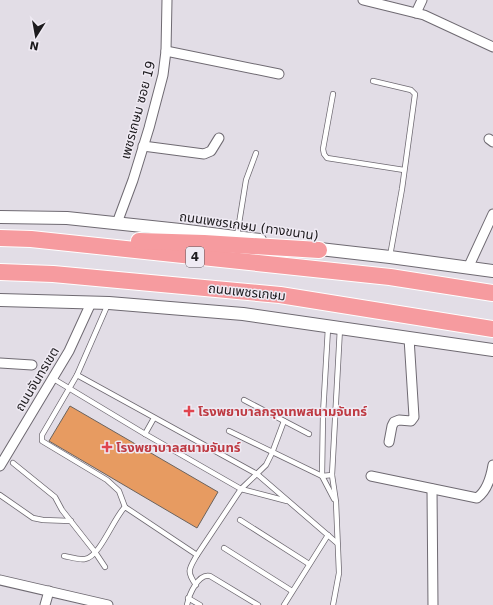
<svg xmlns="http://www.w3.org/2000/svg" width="493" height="605" viewBox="0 0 493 605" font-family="'DejaVu Sans','Noto Sans Thai',sans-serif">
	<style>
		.building { fill: #e79b61; stroke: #6b635e }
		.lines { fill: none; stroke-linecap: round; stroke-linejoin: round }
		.lane-casing { stroke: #6f6a72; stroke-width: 6 }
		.street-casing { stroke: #6f6a72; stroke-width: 11 }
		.secondary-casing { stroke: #6f6a72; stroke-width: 14 }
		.highway-casing { stroke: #fff; stroke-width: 18 }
		.lane { stroke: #fff; stroke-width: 4.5 }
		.street { stroke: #fff; stroke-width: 9 }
		.secondary { stroke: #fff; stroke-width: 12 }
		.highway { stroke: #f69b9f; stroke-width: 16 }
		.health-dot { fill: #e0444e; stroke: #efeaf3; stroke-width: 1.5 }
		.labels { text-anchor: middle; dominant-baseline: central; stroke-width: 3; stroke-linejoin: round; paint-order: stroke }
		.shield { fill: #efeaf3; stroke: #5c595e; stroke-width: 1 }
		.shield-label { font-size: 12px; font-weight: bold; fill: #1d1b1e }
		.street-label { font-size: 13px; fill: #1d1b1e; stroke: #efeaf3 }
		.health-label { font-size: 13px; font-weight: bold; fill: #be3a42; stroke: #efeaf3; text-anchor: start }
	</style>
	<rect width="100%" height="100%" fill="#e2dde6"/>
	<polygon class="building" points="70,406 218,492 197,528 49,441"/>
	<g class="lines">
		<defs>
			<g id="lane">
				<polyline points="373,81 411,90 415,94 402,189 390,256"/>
				<polyline points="333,94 323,149 324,154 327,158 404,170"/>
				<polyline points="237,236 246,180 256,153"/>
				<polyline points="108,304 77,375 42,435 42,441 107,480 119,491 125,507"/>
				<polyline points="328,328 323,414 322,476 334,499"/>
				<polyline points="77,375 257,474 337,543"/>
				<polyline points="52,378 145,434 241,489 287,501"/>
				<polyline points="244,400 309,434"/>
				<polyline points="229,431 322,476 332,475"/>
				<polyline points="145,434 154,418"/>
				<polyline points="13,463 55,497 62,510 95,552 105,567"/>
				<polyline points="0,495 33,518 43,520 71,521"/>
				<polyline points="240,520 309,564"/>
				<polyline points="224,548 292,591"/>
				<path d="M64 556C70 557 79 560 85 559 100 557 114 517 125 507L197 555 241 489 266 465 272 453 284 421"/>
				<path d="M196 585C186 571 189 569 197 555"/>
				<polyline points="188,598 200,605"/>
				<path d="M187 605C189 595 198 573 210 576L258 605"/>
				<polyline points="284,605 328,535"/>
				<polyline points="333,605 339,573 336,502 332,475 340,328"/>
			</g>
			<g id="street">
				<polyline points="363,0 424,15 493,47"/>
				<polyline points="416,13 422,0"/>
				<polyline points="166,51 279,74"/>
				<polyline points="489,139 493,142"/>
				<polyline points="143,146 204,154 211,151 219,138"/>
				<polyline points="117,223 133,180 149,128 163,75 166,51 167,0"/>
				<polyline points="468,268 493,214"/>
				<polyline points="0,363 32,365"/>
				<polyline points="389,442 392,426 394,422 399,420 411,421 414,417 409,338"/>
				<polyline points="0,466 69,351 91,303"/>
				<path d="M371 476 477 498C487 491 491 477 493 465"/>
				<polyline points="432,489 433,605"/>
				<polyline points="0,580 108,605"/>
				<polyline points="45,605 49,591"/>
			</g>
			<g id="secondary">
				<polyline points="0,217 67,218 180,230 260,240"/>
				<polyline points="311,248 390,257 493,271"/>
				<polyline points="0,300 109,303 243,314 493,350"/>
			</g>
			<g id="highway">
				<polyline points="0,238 31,239 390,277 493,293"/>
				<polyline points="139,241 204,243 319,250"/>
				<polyline points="0,272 53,274 280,295 493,329"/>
			</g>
		</defs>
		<use href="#lane" class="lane-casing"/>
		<use href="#street" class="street-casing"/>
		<use href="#secondary" class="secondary-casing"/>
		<use href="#highway" class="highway-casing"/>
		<use href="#lane" class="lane"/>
		<use href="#street" class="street"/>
		<use href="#secondary" class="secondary"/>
		<use href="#highway" class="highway"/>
	</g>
	<g class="health-dot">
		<path d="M187 405h4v4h4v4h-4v4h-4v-4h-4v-4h4z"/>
		<path d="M105 441h4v4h4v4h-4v4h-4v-4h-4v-4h4z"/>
	</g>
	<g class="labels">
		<rect class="shield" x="186" y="247" width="18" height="20" rx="3"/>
		<g class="shield-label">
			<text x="195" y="257">4</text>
		</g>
		<g class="street-label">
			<text transform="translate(138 110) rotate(-75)">เพชรเกษม ซอย 19</text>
			<text transform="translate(249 226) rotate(8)">ถนนเพชรเกษม (ทางขนาน)</text>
			<text transform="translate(247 292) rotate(6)">ถนนเพชรเกษม</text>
			<text transform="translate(37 379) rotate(-59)">ถนนจันทรเขต</text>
		</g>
		<g class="health-label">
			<text x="198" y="411">โรงพยาบาลกรุงเทพสนามจันทร์</text>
			<text x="116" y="447">โรงพยาบาลสนามจันทร์</text>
		</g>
	</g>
	<g transform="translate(36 36) rotate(191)" stroke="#efeaf3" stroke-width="3" paint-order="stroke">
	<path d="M0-3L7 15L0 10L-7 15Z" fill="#1d1b1e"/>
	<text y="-6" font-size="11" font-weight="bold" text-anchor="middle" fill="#1d1b1e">N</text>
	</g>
</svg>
